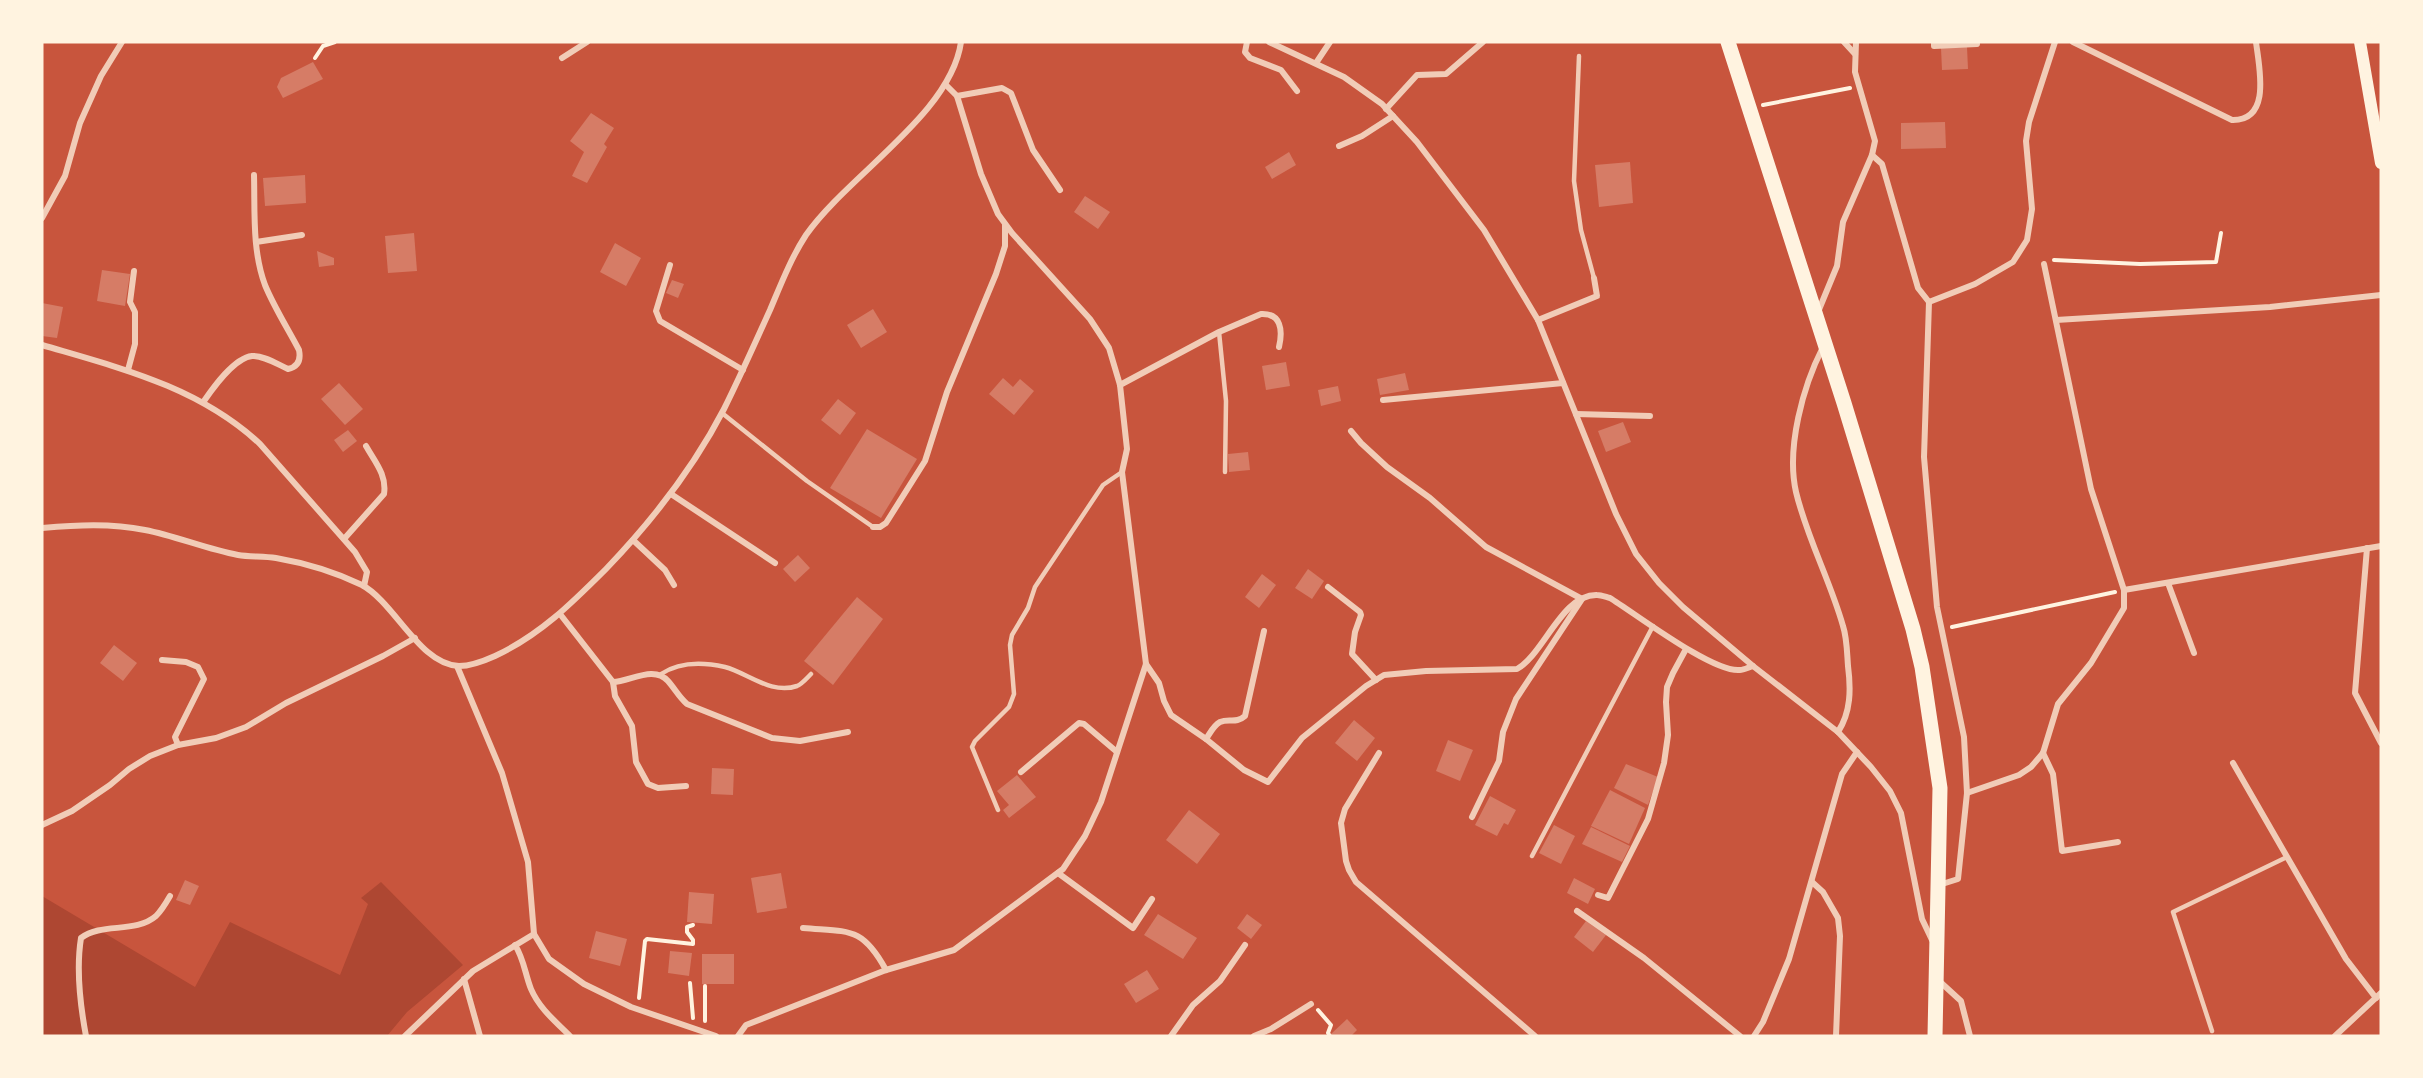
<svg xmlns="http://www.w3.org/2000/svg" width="2423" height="1078" viewBox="0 0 2423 1078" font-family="Rubik,sans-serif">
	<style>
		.green { fill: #ae4732 }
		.building { fill: #d67c66 }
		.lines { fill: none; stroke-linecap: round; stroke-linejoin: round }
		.path { stroke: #fff3e0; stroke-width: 4 }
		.service { stroke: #f1ccb7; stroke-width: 4.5 }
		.minor { stroke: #f1ccb7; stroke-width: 6 }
		.secondary { stroke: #fff3e0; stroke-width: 12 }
		.primary { stroke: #fff3e0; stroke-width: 15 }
	</style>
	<rect width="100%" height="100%" fill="#c8553d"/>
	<polygon class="green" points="381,882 463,965 407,1012 387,1036 42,1036 42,896 195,987 230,922 340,975 368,904 361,898"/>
	<g class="building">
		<polygon points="1967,47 1968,69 1942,70 1941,48"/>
		<polygon points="313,62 323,79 283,98 277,87 281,78"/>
		<polygon points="591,113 614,128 604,144 607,147 587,183 572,176 584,152 570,141"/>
		<polygon points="1945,122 1946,148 1901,149 1901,123"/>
		<polygon points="1289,152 1296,165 1272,179 1265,167"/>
		<polygon points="1630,162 1633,203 1599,207 1595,165"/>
		<polygon points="305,175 306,203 265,206 263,178"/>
		<polygon points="1085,196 1110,212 1098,229 1074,212"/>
		<polygon points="414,233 417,271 388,273 385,236"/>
		<polygon points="615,243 641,258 626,286 600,272"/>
		<polygon points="317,251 334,258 334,265 319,267"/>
		<polygon points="102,270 130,274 125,306 97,301"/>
		<polygon points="672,280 684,284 678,298 666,293"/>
		<polygon points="42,303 63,307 57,338 42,336"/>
		<polygon points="873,309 887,332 861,348 847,325"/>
		<polygon points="1286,362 1290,386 1266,390 1262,366"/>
		<polygon points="1405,373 1409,390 1380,395 1377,379"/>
		<polygon points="1003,378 1013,387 1020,379 1034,391 1014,415 989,394"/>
		<polygon points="339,383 363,409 345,425 321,399"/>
		<polygon points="1338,386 1341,401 1321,406 1318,390"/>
		<polygon points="838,399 856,413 840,435 821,420"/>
		<polygon points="1623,422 1631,442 1606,452 1598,431"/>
		<polygon points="867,429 917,459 881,518 830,488"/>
		<polygon points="348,430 357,441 343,452 334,440"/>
		<polygon points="1248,452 1250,470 1229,472 1228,454"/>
		<polygon points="798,555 810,568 795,582 783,569"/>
		<polygon points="1308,569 1324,581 1312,599 1295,588"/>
		<polygon points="1262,574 1276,585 1259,608 1245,597"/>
		<polygon points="857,597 883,619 833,685 804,661"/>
		<polygon points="114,645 137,663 123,681 100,663"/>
		<polygon points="1354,720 1375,738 1357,761 1335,743"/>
		<polygon points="1448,740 1473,750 1460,781 1436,771"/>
		<polygon points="1626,764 1658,777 1648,805 1614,788"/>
		<polygon points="712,768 734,769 733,795 711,794"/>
		<polygon points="1017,775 1036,797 1009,818 1003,810 1009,805 997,791"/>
		<polygon points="1610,790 1645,808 1629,844 1591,826"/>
		<polygon points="1490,796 1516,810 1508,825 1504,823 1497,836 1475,825"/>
		<polygon points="1189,810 1220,834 1197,864 1166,840"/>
		<polygon points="1554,825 1575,836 1561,864 1539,853"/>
		<polygon points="1591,827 1630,846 1622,862 1582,844"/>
		<polygon points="781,873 787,908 757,913 751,878"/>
		<polygon points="1574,878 1595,889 1588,904 1567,893"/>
		<polygon points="185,880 199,886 190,905 176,900"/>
		<polygon points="689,892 714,894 712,924 687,922"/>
		<polygon points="1158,914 1197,938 1183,959 1144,935"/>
		<polygon points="1247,914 1262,925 1251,939 1237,928"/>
		<polygon points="1586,921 1606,935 1593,952 1574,937"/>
		<polygon points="596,931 627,939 620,966 589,958"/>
		<polygon points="670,951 692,953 689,976 668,973"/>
		<rect x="702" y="954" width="32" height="30"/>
		<polygon points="1147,970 1159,989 1136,1003 1124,984"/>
		<polygon points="1347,1019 1357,1030 1351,1036 1332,1036 1331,1034"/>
	</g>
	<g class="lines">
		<g class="path">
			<polyline points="315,58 323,46 335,42"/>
			<polyline points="1763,105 1850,88"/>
			<polyline points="2054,260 2140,264 2216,262 2221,233"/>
			<polyline points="1952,627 2115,592"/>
			<polyline points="690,983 693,1018"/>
			<polyline points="705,986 705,1021"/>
			<polyline points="639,998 645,941 647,939 693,944 693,940 687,932 687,927 693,925"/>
			<polyline points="1318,1010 1331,1025 1328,1033 1330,1036"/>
		</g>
		<g class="service">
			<polyline points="1579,56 1574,181 1581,230 1594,278"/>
			<polyline points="1219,332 1226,401 1225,472"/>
			<polyline points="722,413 807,481 873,527"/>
			<path d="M661 674C679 662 703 662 725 667 748 673 771 695 797 686 802 684 807 678 811 674"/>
			<polyline points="998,810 972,747 975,741 1009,707 1014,694 1010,645 1012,635 1028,608 1035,587 1103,485 1122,472"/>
			<polyline points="1532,856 1653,626"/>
			<polyline points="2212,1031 2173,912 2287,857"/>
		</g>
		<g class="minor">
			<polyline points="1247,42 1245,52 1250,58 1281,70 1297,91"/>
			<polyline points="1269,42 1344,77 1382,104 1417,142 1484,230 1538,320 1616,514 1636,554 1659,583 1683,607 1753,666 1838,732 1871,767 1890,791 1901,813 1922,919 1932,940"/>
			<polyline points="1844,42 1855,54"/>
			<polyline points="1934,42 1934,46 1977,44"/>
			<path d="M2073 42 2232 120C2272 121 2259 67 2256 42"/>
			<polyline points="562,58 587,42"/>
			<polyline points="1316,63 1330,42"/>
			<polyline points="957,96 1002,88 1011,93 1033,150 1060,190"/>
			<polyline points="1386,109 1417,75 1446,74 1483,42"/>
			<polyline points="1339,146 1362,136 1393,116"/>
			<polyline points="1872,155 1882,164 1918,288 1929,302 1924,457 1937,607 1964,737 1967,793 1958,879 1939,885"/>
			<polyline points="42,218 65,176 80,123 101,76 122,42"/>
			<polyline points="256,242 302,235"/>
			<polyline points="670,265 656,311 660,321 743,370"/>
			<polyline points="1929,302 1975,284 2013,262 2027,240 2032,209 2026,141 2029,122 2055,42"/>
			<polyline points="1818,312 1837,266 1843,222 1872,155 1875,141 1855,72 1856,42"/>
			<polyline points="1538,320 1597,296 1594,278"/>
			<polyline points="2056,320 2270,307 2381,295"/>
			<path d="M42 345C120 368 199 387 260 444L355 552 367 572 364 586"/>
			<path d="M1823 347C1803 386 1786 448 1796 492 1807 538 1830 580 1843 626 1847 638 1847 653 1848 666 1851 689 1851 712 1838 732"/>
			<polyline points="128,370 135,344 135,312 130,302 134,271"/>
			<path d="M1120 385 1219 332 1261 314C1281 313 1283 330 1279 347"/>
			<polyline points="1383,400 1563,383"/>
			<path d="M204 401C213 388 234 358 252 356 263 355 277 364 288 369 298 367 301 360 299 350 288 329 274 307 265 285 252 250 255 211 254 175"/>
			<polyline points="1576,414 1650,416"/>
			<polyline points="1351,431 1361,443 1387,467 1430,498 1486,547 1582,599 1516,699 1503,732 1499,761 1472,817"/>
			<polyline points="671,494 775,563"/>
			<polyline points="873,527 880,527 886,523 925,461 947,392 996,274 1005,246 1005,225"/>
			<path d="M42 528C76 525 111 523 145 530 176 536 206 549 238 555 250 557 263 556 276 558 305 563 335 572 362 585 395 603 420 665 459 666 471 666 484 661 495 656 540 635 572 603 606 569 652 521 693 469 724 409 740 377 755 343 770 310 781 284 791 258 806 235 848 175 951 114 961 42"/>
			<path d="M344 539 384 494C387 475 375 462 366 446"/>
			<polyline points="633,540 665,570 674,585"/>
			<polyline points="2367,548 2355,693 2381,743"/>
			<polyline points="2168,583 2194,653"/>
			<polyline points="1328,587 1360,612 1361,615 1355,632 1352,654 1376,680"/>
			<polyline points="2124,590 2381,546"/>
			<polyline points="560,614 613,682 615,696 632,726 636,762 648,784 658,788 686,786"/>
			<polyline points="162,660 186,662 198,667 204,679 175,737 178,745"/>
			<path d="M1146 664 1159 683 1164 701 1171 715 1206 739 1244 770 1268 782 1302 738 1366 686 1384 675 1426 671 1517 669C1544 654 1562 594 1597 595 1601 595 1606 597 1610 598 1636 614 1713 673 1740 670 1744 670 1749 667 1753 666"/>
			<polyline points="457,666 502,773 528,862 534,934 549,959 584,984 631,1007 716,1036"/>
			<path d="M613 682C631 681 654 665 668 681 675 689 679 697 687 704L772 738 800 741 848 732"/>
			<path d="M1206 739C1210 733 1214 725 1220 722 1229 718 1236 724 1245 716L1264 631"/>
			<polyline points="1379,753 1345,809 1341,823 1346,861 1349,870 1356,882 1535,1036"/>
			<polyline points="2043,753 2053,774 2062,851 2118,842"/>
			<polyline points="2233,763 2346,959 2376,998"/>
			<polyline points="1021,772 1079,723 1084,724 1117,752"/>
			<polyline points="1967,793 2019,775 2031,767 2043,753 2058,704 2091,663 2124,608 2124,590 2091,489 2044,264"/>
			<polyline points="42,825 72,811 110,785 129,769 150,756 178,745 216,738 246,727 286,703 383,656 415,638"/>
			<polyline points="1058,873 1133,928 1152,899"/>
			<polyline points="1812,882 1823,892 1838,918 1840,936 1836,1036"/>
			<polyline points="1598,895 1608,898 1648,819 1664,763 1668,735 1666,702 1667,687 1673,673 1686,649"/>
			<polyline points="1577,911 1644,958 1740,1036"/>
			<path d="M803 928C849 932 862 926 886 970"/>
			<path d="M515 945C524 959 525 974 531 989 539 1008 556 1022 570 1036"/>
			<polyline points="464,979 480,1036"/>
			<polyline points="1937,979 1961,1001 1970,1036"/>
			<path d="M86 1036C80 1004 76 969 81 938 102 922 135 934 156 916 161 911 166 903 170 896"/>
			<polyline points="405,1036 473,971 534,934"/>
			<polyline points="738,1036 746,1025 886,970 954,950 1063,869 1085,836 1101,802 1146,664 1122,472 1127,449 1120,385 1109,348 1090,319 1012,233 998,214 981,174 957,96 946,85"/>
			<polyline points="1171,1036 1193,1005 1220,981 1245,945"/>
			<polyline points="1254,1036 1271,1029 1311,1004"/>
			<polyline points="1754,1036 1763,1022 1789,959 1842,774 1857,752"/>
			<polyline points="2335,1036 2381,993"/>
		</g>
		<polyline class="secondary" points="2360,42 2381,163"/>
		<polyline class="primary" points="1728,42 1844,403 1913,629 1922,667 1940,788 1935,1036"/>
	</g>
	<rect width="2423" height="1078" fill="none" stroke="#fff3e0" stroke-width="87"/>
</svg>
